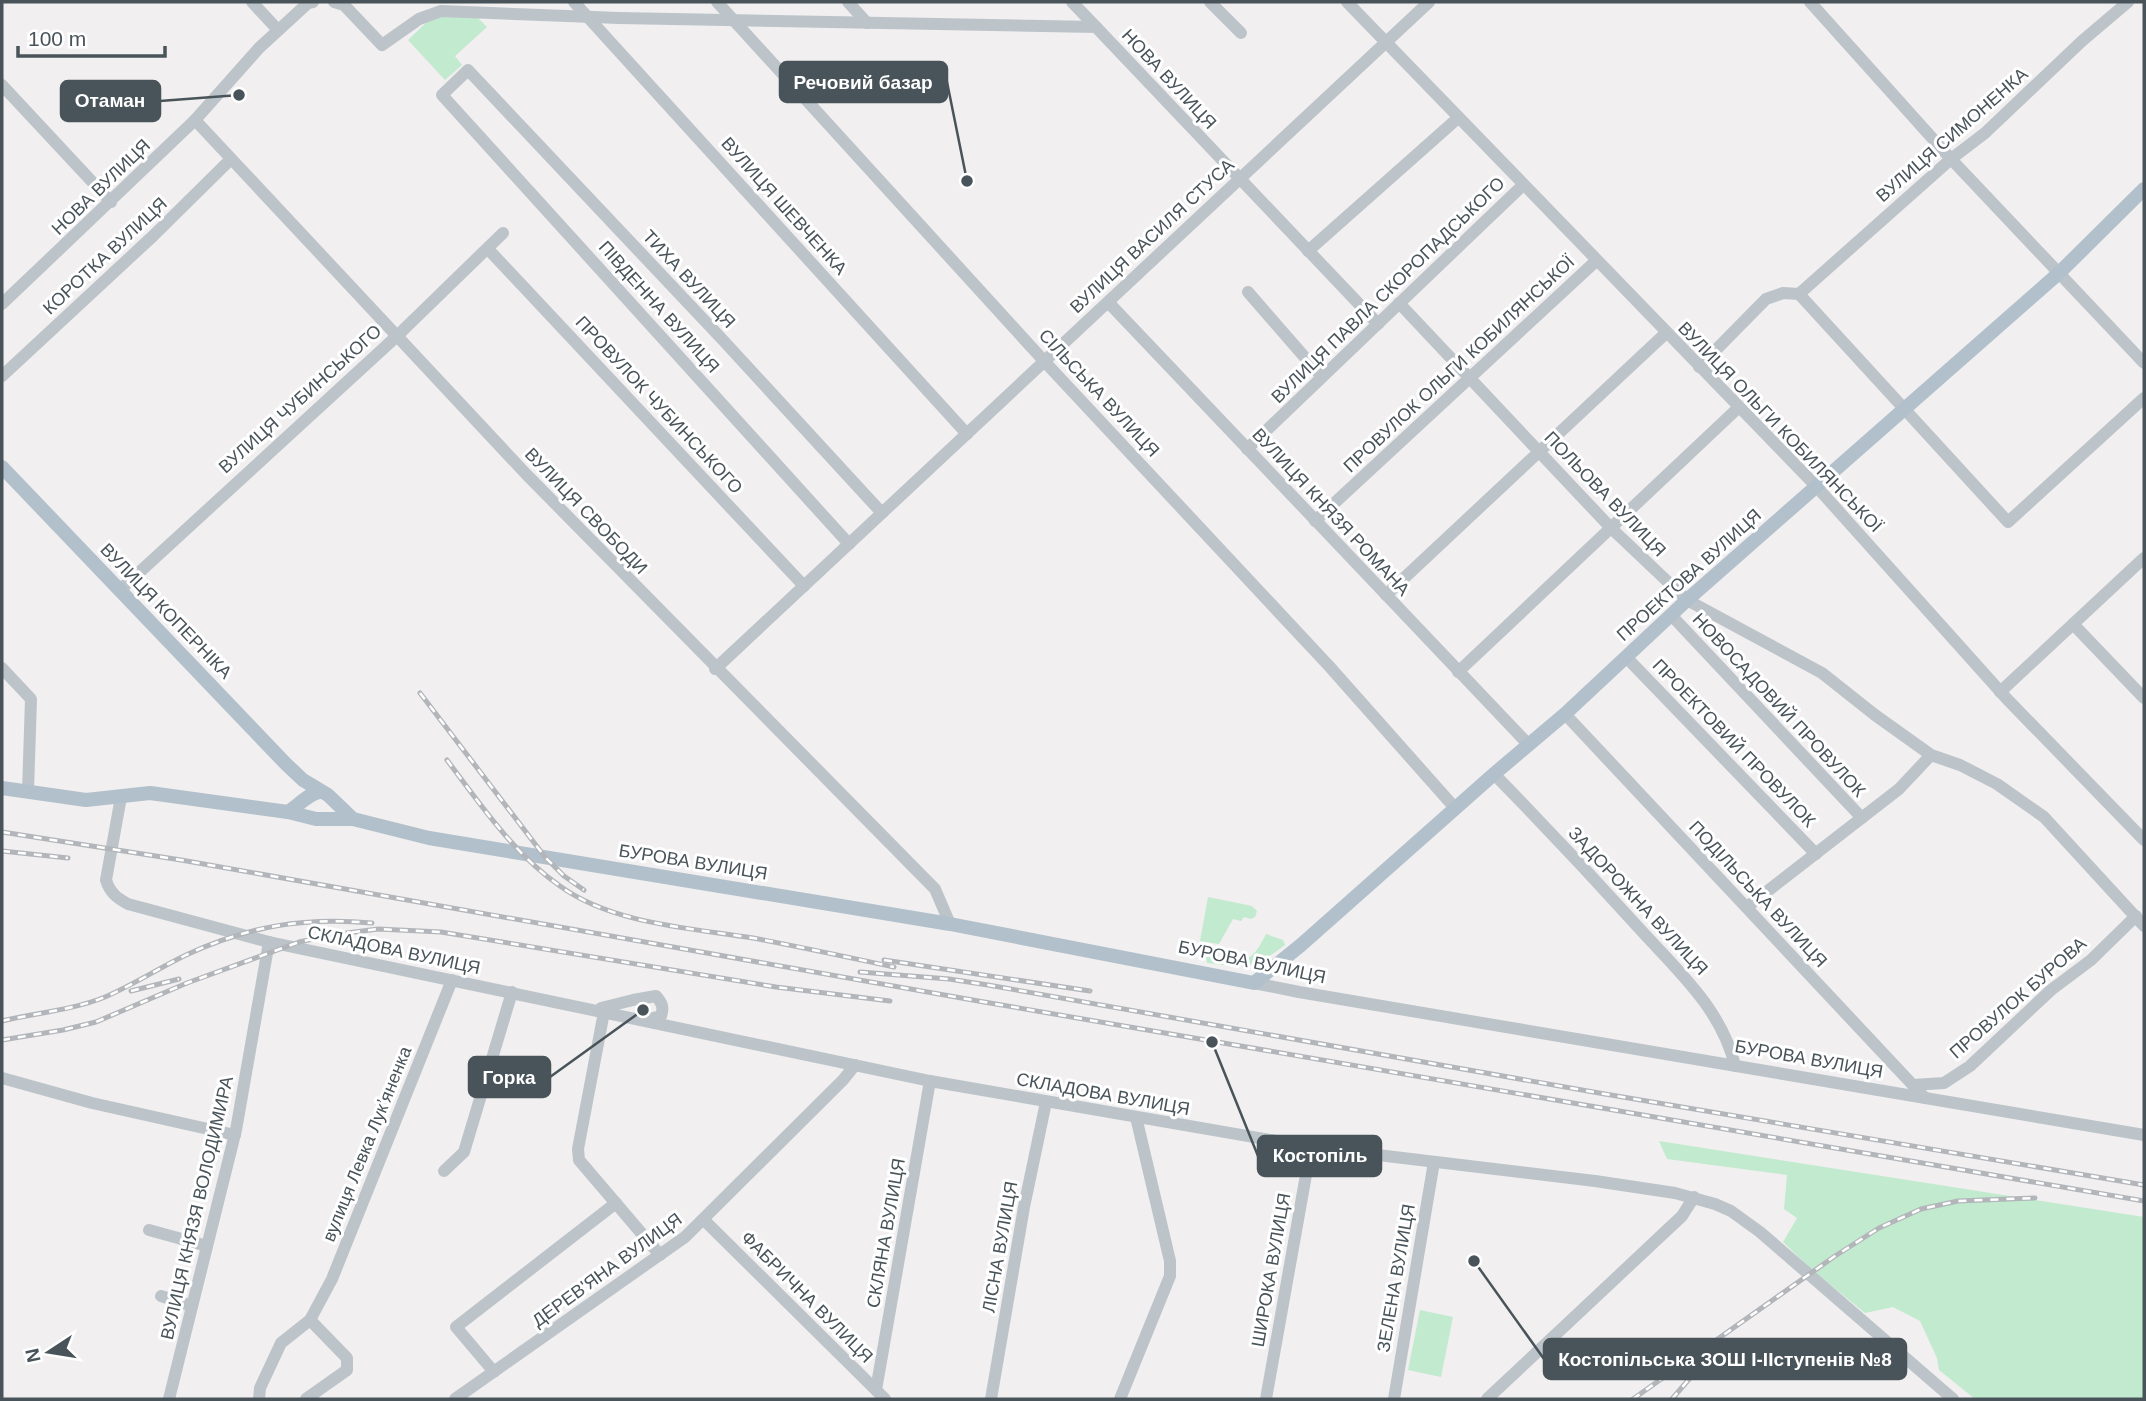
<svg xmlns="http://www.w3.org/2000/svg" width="2146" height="1401" viewBox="0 0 2146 1401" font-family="Arial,sans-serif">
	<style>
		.green { fill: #c2eacf }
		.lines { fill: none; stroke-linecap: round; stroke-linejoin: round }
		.minor { stroke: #bcc4ca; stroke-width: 12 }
		.major { stroke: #b2c0cb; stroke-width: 14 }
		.rail-casing { stroke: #b2b5b9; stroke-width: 5 }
		.rail { stroke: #fff; stroke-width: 2.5; stroke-dasharray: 8; stroke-linecap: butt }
		.labels { text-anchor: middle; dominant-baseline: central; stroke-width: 6; stroke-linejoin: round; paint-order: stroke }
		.street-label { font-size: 18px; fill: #49545a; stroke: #fff }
		.leader { fill: none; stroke: #49545a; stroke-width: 2.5 }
		.callout-dot { fill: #49545a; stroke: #fff; stroke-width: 2.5 }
		.callout { fill: #49545a; stroke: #49545a; stroke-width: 2.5 }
		.callout-label { font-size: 19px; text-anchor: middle; font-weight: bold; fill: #fff }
	</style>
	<rect width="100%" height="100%" fill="#f1efef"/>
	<g class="green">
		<polygon points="444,15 477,17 487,27 455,56 462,65 445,80 408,40 430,19"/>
		<polygon points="1208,897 1252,906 1257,911 1255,917 1251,919 1244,917 1241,921 1233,919 1219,944 1200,941"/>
		<path d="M1266 934 1283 940 1285 945C1253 969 1245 968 1207 963L1206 957 1210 955C1243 961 1249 968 1266 934Z"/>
		<polygon points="1659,1141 2144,1217 2144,1399 1975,1399 1939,1370 1937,1358 1920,1321 1893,1307 1865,1313 1811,1269 1783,1242 1797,1218 1784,1209 1787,1175 1667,1159"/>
		<polygon points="1420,1310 1453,1317 1441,1377 1408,1370"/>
	</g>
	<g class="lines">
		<g class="minor">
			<polyline points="252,2 278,30"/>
			<polyline points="334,2 344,5 382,45 419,19 441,11 619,18 1096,27 1378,324"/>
			<polyline points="574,2 967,434"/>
			<polyline points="717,2 1044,361 1329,666 1455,808"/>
			<polyline points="848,2 867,23"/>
			<polyline points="1072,2 1096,27"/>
			<polyline points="1210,2 1241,33"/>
			<polyline points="1347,2 1816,486 2007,699 2144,840"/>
			<polyline points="1810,2 1951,159 2144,363"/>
			<polyline points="2,85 111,202"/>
			<polyline points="195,120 526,474 935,889 950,924"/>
			<polyline points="488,249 804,586"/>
			<polyline points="1308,251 1458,118"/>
			<polyline points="1248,292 1322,377"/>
			<polyline points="1799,294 2008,522 2144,398"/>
			<polyline points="1108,302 1529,745"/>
			<polyline points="1399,303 1611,528 1687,600 1822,673 1875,715 1931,755 1960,765 1997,784 2044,817 2144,926"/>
			<polyline points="2,304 195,120 259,48 308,3 313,2"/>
			<polyline points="1699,367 1766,299 1783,293 1799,294 1951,159 1985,133 2082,41 2128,2"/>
			<polyline points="2,376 153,236 231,159"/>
			<polyline points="1247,449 1523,185"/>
			<polyline points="1315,521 1596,261"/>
			<polyline points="849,544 442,95 468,70 721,338 882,513"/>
			<polyline points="120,590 397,336 503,233"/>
			<polyline points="1386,595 1666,333"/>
			<polyline points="1671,615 1862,818"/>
			<polyline points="2073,624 2144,698"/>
			<polyline points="1626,657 1816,854"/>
			<polyline points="2,668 31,699 28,791"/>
			<polyline points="715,669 1429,2"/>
			<polyline points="1458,672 1738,408"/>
			<polyline points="2000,692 2144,558"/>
			<polyline points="1565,714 1925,1098"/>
			<path d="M1494 774C1543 824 1591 875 1638 927 1676 969 1722 1009 1735 1066"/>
			<path d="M121 797 106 880C110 893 117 898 128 904L269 942 930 1081 1311 1147 1595 1181 1675 1193 1715 1204 1731 1211 1760 1232 1953 1399"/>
			<polyline points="1747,907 1899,789 1931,755"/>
			<polyline points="1254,983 1299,992 2144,1135"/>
			<path d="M601 1008 633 1000 656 996C662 1003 664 1007 661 1016L649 1019"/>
			<polyline points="604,1012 578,1149 579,1160 660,1255"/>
			<polyline points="2,1078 92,1103 235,1135"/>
			<polyline points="1913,1085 1944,1083 1970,1066 2051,990 2091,960 2136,916"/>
			<polyline points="444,1171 464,1152 512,992"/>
			<polyline points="704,1220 885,1399"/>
			<polyline points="149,1230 207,1246"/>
			<polyline points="161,1296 192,1306"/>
			<polyline points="494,1372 456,1327 616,1203"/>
			<polyline points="876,1390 930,1081"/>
			<polyline points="169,1399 236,1130 269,942"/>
			<polyline points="259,1399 260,1388 281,1343 310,1320 332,1279 452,980"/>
			<polyline points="306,1399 347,1370 347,1358 310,1320"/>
			<polyline points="455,1399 685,1237 843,1080 855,1065"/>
			<polyline points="991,1399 1024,1207 1046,1102"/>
			<polyline points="1120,1399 1170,1276 1170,1261 1136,1117"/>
			<polyline points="1266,1399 1311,1147"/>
			<polyline points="1394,1399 1434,1162"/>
			<polyline points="1487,1399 1682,1216 1694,1197"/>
		</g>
		<g class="major">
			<polyline points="2,467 286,764 303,780 328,795 353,819"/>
			<polyline points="2,788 86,800 150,793 288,812 316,819 353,819 429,838 950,924 1254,983 1301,945 1494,774 1565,714 1687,600 2059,273 2144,189"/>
			<path d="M288 812C298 806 308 794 319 792"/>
		</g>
		<defs>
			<g id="rail">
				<polyline points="420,693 545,857 564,876 584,890"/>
				<path d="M447 760C480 804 514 854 560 886 612 924 691 928 753 938 801 947 847 957 894 967"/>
				<polyline points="2,832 181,860 984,1002 2144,1201"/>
				<polyline points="2,851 68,858"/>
				<polyline points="884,960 1090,991"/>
				<polyline points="860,972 949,979 988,985 1599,1093 2144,1185"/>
				<polyline points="131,991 179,979"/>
				<path d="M2 1021C36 1013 73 1010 105 997 133 985 159 968 186 955 249 926 303 917 372 923"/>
				<polyline points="2,1040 63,1030 96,1022 187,983 299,942 332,935 378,929 441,932 776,987 890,1001"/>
				<polyline points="1633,1399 1835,1256 1879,1228 1921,1209 1958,1201 2035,1198"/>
				<polyline points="1672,1399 1715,1349"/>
			</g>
		</defs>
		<use href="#rail" class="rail-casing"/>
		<use href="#rail" class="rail"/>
	</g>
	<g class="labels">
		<g class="street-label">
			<text transform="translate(1169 79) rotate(47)">НОВА ВУЛИЦЯ</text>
			<text transform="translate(1952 135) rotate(-41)">ВУЛИЦЯ СИМОНЕНКА</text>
			<text transform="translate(101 187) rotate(-44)">НОВА ВУЛИЦЯ</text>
			<text transform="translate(784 206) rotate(48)">ВУЛИЦЯ ШЕВЧЕНКА</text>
			<text transform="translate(1152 236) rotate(-43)">ВУЛИЦЯ ВАСИЛЯ СТУСА</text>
			<text transform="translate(105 256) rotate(-43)">КОРОТКА ВУЛИЦЯ</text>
			<text transform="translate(689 279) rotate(47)">ТИХА ВУЛИЦЯ</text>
			<text transform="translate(1388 290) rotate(-44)">ВУЛИЦЯ ПАВЛА СКОРОПАДСЬКОГО</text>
			<text transform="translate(659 307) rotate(48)">ПІВДЕННА ВУЛИЦЯ</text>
			<text transform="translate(1459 364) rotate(-43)">ПРОВУЛОК ОЛЬГИ КОБИЛЯНСЬКОЇ</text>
			<text transform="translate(1099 393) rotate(47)">СІЛЬСЬКА ВУЛИЦЯ</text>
			<text transform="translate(300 399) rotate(-42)">ВУЛИЦЯ ЧУБИНСЬКОГО</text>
			<text transform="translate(659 405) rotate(47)">ПРОВУЛОК ЧУБИНСЬКОГО</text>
			<text transform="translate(1780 427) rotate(46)">ВУЛИЦЯ ОЛЬГИ КОБИЛЯНСЬКОЇ</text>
			<text transform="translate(1605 494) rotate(46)">ПОЛЬОВА ВУЛИЦЯ</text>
			<text transform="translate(586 511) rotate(46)">ВУЛИЦЯ СВОБОДИ</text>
			<text transform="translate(1331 512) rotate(47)">ВУЛИЦЯ КНЯЗЯ РОМАНА</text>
			<text transform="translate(1689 575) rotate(-42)">ПРОЕКТОВА ВУЛИЦЯ</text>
			<text transform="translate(166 611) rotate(46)">ВУЛИЦЯ КОПЕРНІКА</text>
			<text transform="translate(1779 705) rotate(47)">НОВОСАДОВИЙ ПРОВУЛОК</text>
			<text transform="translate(1734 743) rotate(46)">ПРОЕКТОВИЙ ПРОВУЛОК</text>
			<text transform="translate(693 862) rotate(9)">БУРОВА ВУЛИЦЯ</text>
			<text transform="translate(1758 894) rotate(47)">ПОДІЛЬСЬКА ВУЛИЦЯ</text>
			<text transform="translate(1638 901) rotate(47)">ЗАДОРОЖНА ВУЛИЦЯ</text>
			<text transform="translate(394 950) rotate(12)">СКЛАДОВА ВУЛИЦЯ</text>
			<text transform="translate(1252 962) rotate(12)">БУРОВА ВУЛИЦЯ</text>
			<text transform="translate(2018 998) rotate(-41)">ПРОВУЛОК БУРОВА</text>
			<text transform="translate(1809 1059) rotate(10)">БУРОВА ВУЛИЦЯ</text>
			<text transform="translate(1103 1094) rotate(10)">СКЛАДОВА ВУЛИЦЯ</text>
			<text transform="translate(367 1144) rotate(-68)">вулиця Левка Лукʼяненка</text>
			<text transform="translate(197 1208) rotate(-77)">ВУЛИЦЯ КНЯЗЯ ВОЛОДИМИРА</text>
			<text transform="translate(886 1233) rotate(-80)">СКЛЯНА ВУЛИЦЯ</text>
			<text transform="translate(1000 1247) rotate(-80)">ЛІСНА ВУЛИЦЯ</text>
			<text transform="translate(607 1270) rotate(-36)">ДЕРЕВ'ЯНА ВУЛИЦЯ</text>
			<text transform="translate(1271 1270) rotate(-80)">ШИРОКА ВУЛИЦЯ</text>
			<text transform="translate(1396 1278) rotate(-80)">ЗЕЛЕНА ВУЛИЦЯ</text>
			<text transform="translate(807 1297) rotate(45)">ФАБРИЧНА ВУЛИЦЯ</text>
		</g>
	</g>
	<path class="leader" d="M967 181L947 82M239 95L160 101M643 1010L550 1077M1212 1042L1258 1156M1474 1261L1544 1359"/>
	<g class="callout-dot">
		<circle cx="967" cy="181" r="7"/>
		<circle cx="239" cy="95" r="7"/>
		<circle cx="643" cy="1010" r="7"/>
		<circle cx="1212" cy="1042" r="7"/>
		<circle cx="1474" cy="1261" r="7"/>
	</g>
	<g class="callout">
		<rect x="780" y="62" width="167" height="40" rx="7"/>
		<rect x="61" y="81" width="99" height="40" rx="7"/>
		<rect x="469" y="1057" width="81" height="40" rx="7"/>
		<rect x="1258" y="1136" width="123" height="40" rx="7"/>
		<rect x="1544" y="1339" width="362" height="40" rx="7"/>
	</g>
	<g class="callout-label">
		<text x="863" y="89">Речовий базар</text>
		<text x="110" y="107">Отаман</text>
		<text x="509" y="1084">Горка</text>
		<text x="1320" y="1162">Костопіль</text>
		<text x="1725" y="1366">Костопільська ЗОШ І-ІІступенів №8</text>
	</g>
	<rect width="2146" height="1401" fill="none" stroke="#49545a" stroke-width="7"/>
	<g transform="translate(49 1352) rotate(258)" stroke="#ffffff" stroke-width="5" paint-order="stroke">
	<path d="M0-5L12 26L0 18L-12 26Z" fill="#49545a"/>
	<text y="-10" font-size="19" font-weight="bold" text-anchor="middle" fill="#49545a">N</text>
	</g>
	<path d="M18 46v10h147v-10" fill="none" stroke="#49545a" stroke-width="3.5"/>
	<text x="28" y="46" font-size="21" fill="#49545a" stroke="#ffffff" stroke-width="5" paint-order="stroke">100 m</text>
</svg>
